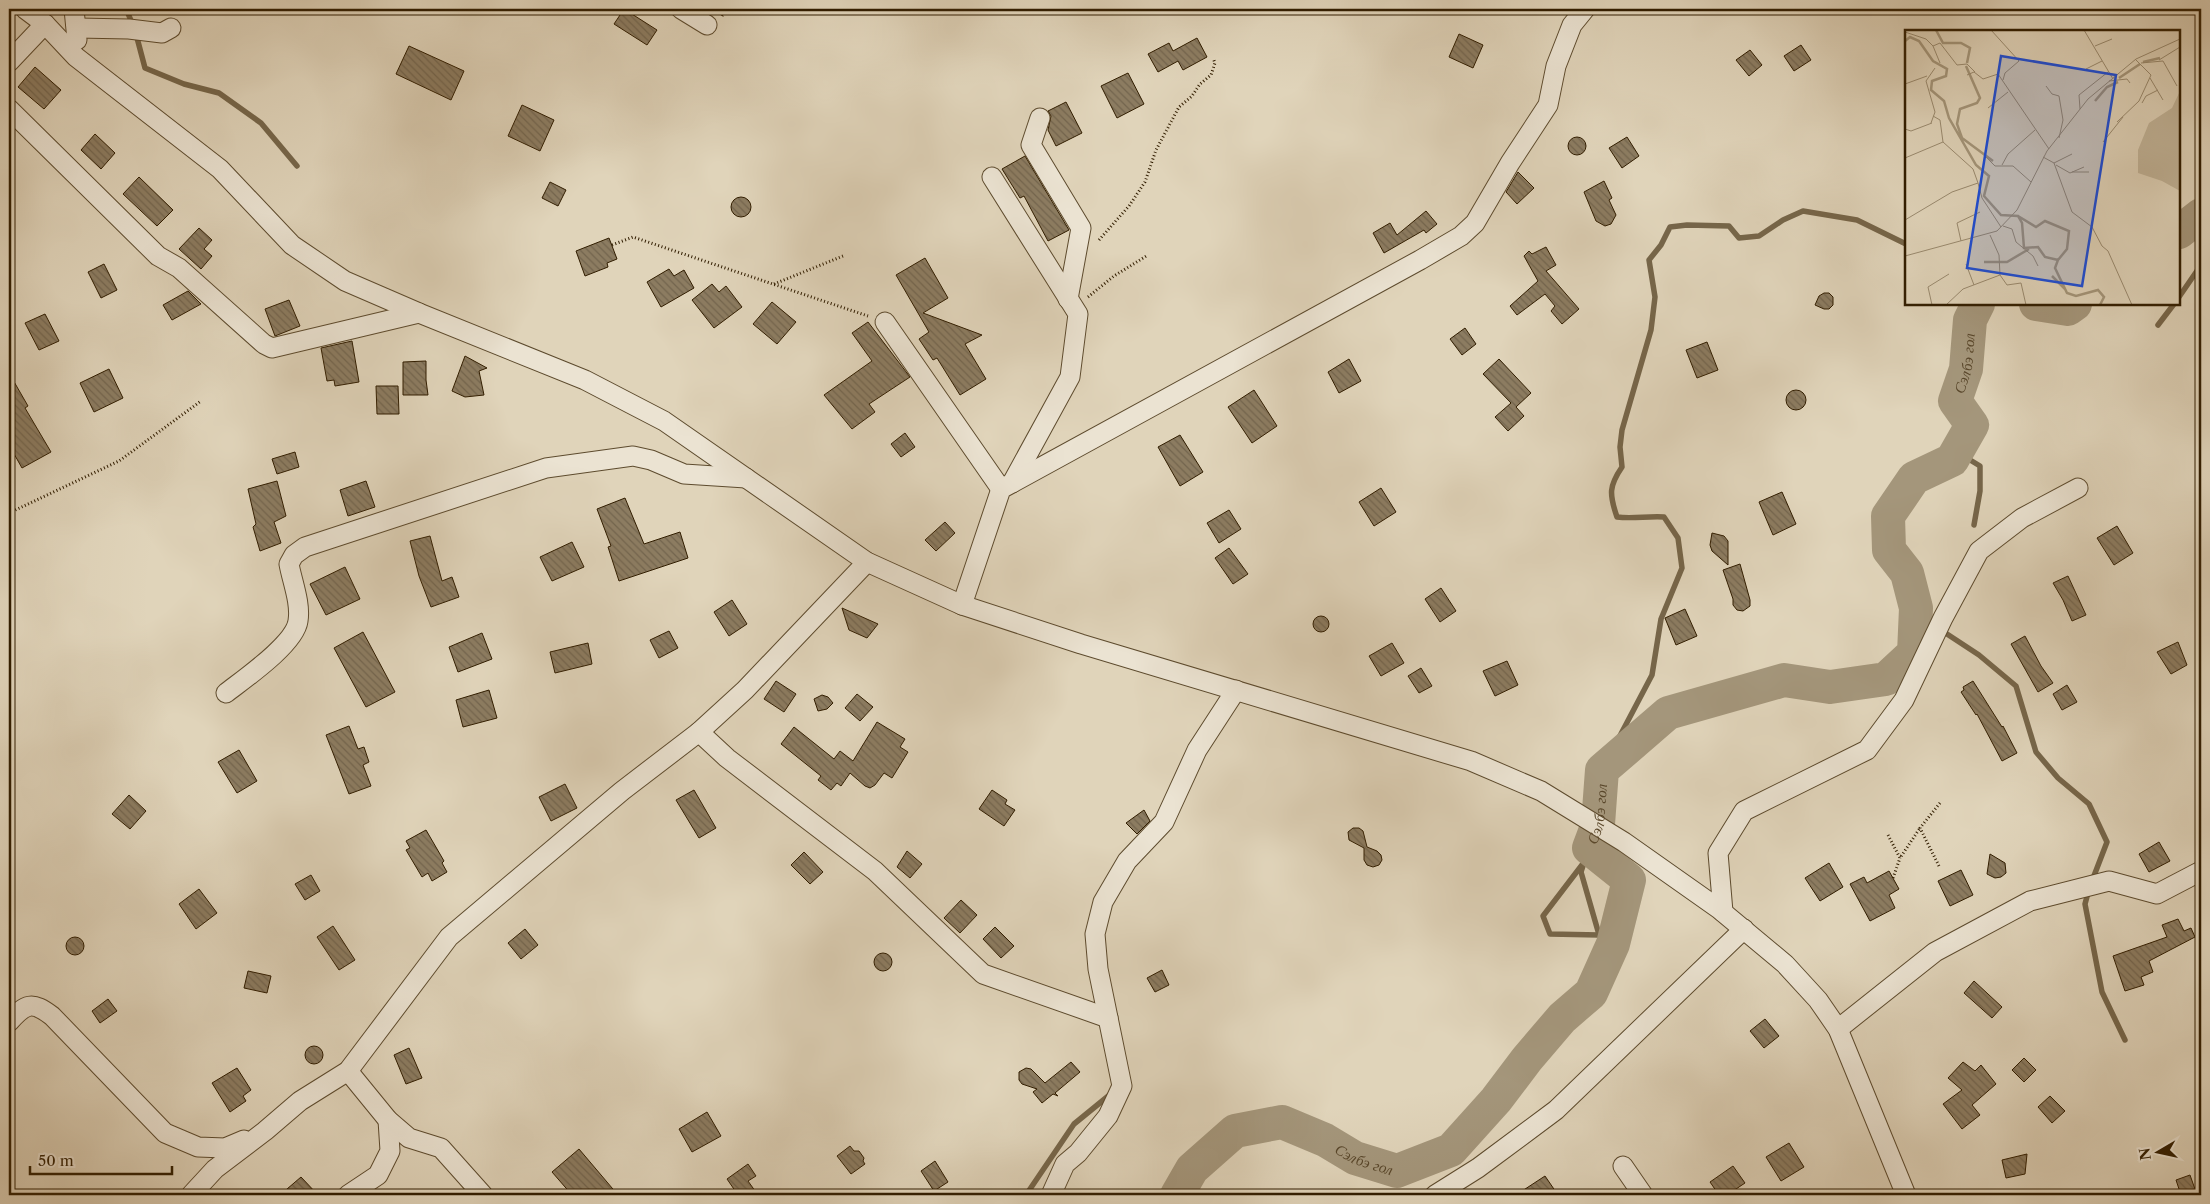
<svg xmlns="http://www.w3.org/2000/svg" width="2210" height="1204" viewBox="0 0 2210 1204" font-family="'Libre Caslon Text',serif">
	<style>
		.lines { fill: none; stroke-linecap: round; stroke-linejoin: round }
		.stream { stroke: #76664a; stroke-width: 5.5 }
		.river { stroke: #a4967b; stroke-width: 34 }
		.building { fill: url(#building-back-hatch); stroke: #311d00 }
		.street-casing { stroke: #5d4b2e; stroke-width: 21 }
		.path { stroke: #311d00; stroke-width: 3; stroke-dasharray: 1 2.5; stroke-linecap: butt }
		.street { stroke: #ebe3d2; stroke-width: 19 }
		.labels { text-anchor: middle; dominant-baseline: central; stroke-width: 4; stroke-linejoin: round; paint-order: stroke }
		.water-label { font-size: 15px; font-style: italic; fill: #59472b; stroke: #ebe3d2 }
		.inset-river { fill: none; stroke: #a4967b; stroke-width: 2.5 }
		.inset-road { fill: none; stroke: #9a8b70; stroke-width: 1 }
		.view { fill: #1d4ed8; fill-opacity: 0.15; stroke: #1d4ed8; stroke-width: 2.5 }
		.inset-edge { fill: none; stroke: #311d00; stroke-width: 2.5 }
	</style>
	<defs>
		<pattern id="building-back-hatch" width="6" height="6" patternUnits="userSpaceOnUse" patternTransform="scale(1.25)"><rect width="6" height="6" fill="#8c7c61"/><path d="M-1 5l2 2M0 0l6 6M5-1l2 2" fill="none" stroke="#73654e"/></pattern>
	</defs>
	<rect width="100%" height="100%" fill="#e0d4ba"/>
	<filter id="stains"><feTurbulence type="fractalNoise" baseFrequency=".004" numOctaves="4"/><feColorMatrix values="0 0 0 0 .2 0 0 0 0 .09 0 0 0 0 .02 0 0 0 .5 -.17"/></filter>
	<radialGradient id="worn" r=".72"><stop offset=".6" stop-color="#630" stop-opacity="0"/><stop offset="1" stop-color="#630" stop-opacity=".3"/></radialGradient>
	<g class="lines">
		<g class="stream">
			<polyline points="126,9 133,25"/>
			<polyline points="136,34 145,68 184,84 219,93 261,123 297,166"/>
			<polyline points="2179,297 2201,265"/>
			<polyline points="2158,325 2174,304"/>
			<polyline points="1957,452 1980,466 1980,491 1974,525"/>
			<polyline points="1916,608 1938,631 1947,634 1979,655 2016,686 2036,752 2058,778 2089,804 2107,842 2092,881"/>
			<path d="M1602 770 1652 675 1661 619 1682 568 1678 538 1664 517C1648 516 1632 519 1617 517 1609 494 1609 486 1622 467L1620 447 1622 430 1651 330 1655 297 1649 260 1661 245 1670 227 1687 225 1729 226 1739 238 1759 236 1783 220 1803 211 1857 220 1906 244"/>
			<polyline points="1589,848 1581,872 1606,959"/>
			<polyline points="1585,861 1543,916 1550,934 1599,935"/>
			<polyline points="2089,889 2085,904 2102,992 2125,1040"/>
			<polyline points="1026,1195 1074,1124 1112,1093"/>
		</g>
		<g class="river">
			<polyline points="2179,232 2201,215"/>
			<polyline points="2036,304 2068,309 2075,304"/>
			<path id="s1" d="M1177 1195 1192 1169 1235 1131 1282 1122 1325 1140 1355 1158 1397 1171 1451 1150 1496 1100 1527 1059 1562 1018 1591 993 1613 944 1629 880 1589 848 1598 824 1602 770 1668 713 1784 680 1830 687 1886 679 1914 653 1916 608 1907 573 1889 550 1888 516 1914 478 1952 460 1972 425 1955 401 1966 369 1970 320 1978 304"/>
		</g>
	</g>
	<g class="building">
		<polygon points="624,9 657,30 647,45 614,24"/>
		<polygon points="1459,34 1483,45 1473,68 1449,57"/>
		<polygon points="1197,38 1207,57 1183,70 1178,61 1158,72 1148,54 1169,43 1173,51"/>
		<polygon points="1801,45 1811,60 1794,71 1784,56"/>
		<polygon points="409,46 464,71 451,100 396,74"/>
		<polygon points="1750,50 1762,65 1749,76 1736,60"/>
		<polygon points="35,67 61,90 44,109 18,87"/>
		<polygon points="1128,73 1144,104 1117,118 1101,86"/>
		<polygon points="1066,102 1082,133 1056,146 1048,130 1051,116 1048,111"/>
		<polygon points="522,105 554,120 540,151 508,136"/>
		<polygon points="95,134 115,153 101,169 81,150"/>
		<polygon points="1627,137 1639,156 1622,168 1609,148"/>
		<circle cx="1577" cy="146" r="9"/>
		<polygon points="1025,156 1069,230 1048,241 1024,196 1020,198 1002,169"/>
		<polygon points="1518,172 1534,188 1517,204 1506,192"/>
		<polygon points="139,177 173,210 157,226 123,194"/>
		<polygon points="1604,181 1612,198 1609,200 1616,215 1611,224 1605,226 1596,221 1584,192"/>
		<polygon points="550,182 566,190 558,206 542,198"/>
		<circle cx="741" cy="207" r="10"/>
		<polygon points="1426,211 1437,224 1426,233 1424,230 1384,253 1373,233 1390,223 1397,235"/>
		<polygon points="199,228 212,240 204,249 212,256 201,269 179,249"/>
		<polygon points="609,238 617,259 607,263 608,267 585,276 576,251"/>
		<polygon points="1546,247 1556,265 1546,271 1579,309 1562,324 1551,311 1555,306 1545,294 1517,315 1510,306 1538,281 1524,256 1529,251 1532,254"/>
		<polygon points="925,258 948,298 923,313 982,335 965,344 986,379 960,395 937,358 933,360 919,339 929,332 896,275"/>
		<polygon points="104,264 117,290 101,298 88,272"/>
		<polygon points="669,269 674,276 684,270 694,288 661,307 647,282"/>
		<polygon points="712,284 719,292 726,286 742,307 714,328 692,300"/>
		<polygon points="188,291 201,304 172,320 163,305"/>
		<polygon points="1824,293 1829,293 1833,297 1833,305 1829,309 1824,309 1815,305 1819,296"/>
		<polygon points="289,300 300,326 275,336 265,309"/>
		<polygon points="772,302 796,322 777,344 753,324"/>
		<polygon points="45,314 59,341 39,350 25,323"/>
		<polygon points="868,322 910,377 869,404 875,412 852,429 824,395 872,361 852,333"/>
		<polygon points="1465,328 1476,344 1462,355 1450,339"/>
		<polygon points="352,341 359,382 335,386 334,380 327,381 321,348"/>
		<polygon points="1707,342 1718,370 1697,378 1686,350"/>
		<polygon points="465,356 487,368 479,371 484,395 465,397 452,391"/>
		<polygon points="1349,359 1361,381 1339,393 1328,372"/>
		<polygon points="1499,359 1531,393 1516,407 1524,416 1508,431 1495,417 1511,403 1483,374"/>
		<polygon points="426,361 426,380 428,395 403,395 403,362"/>
		<polygon points="109,369 123,398 94,412 80,383"/>
		<polygon points="9,373 28,406 25,408 51,452 22,468 9,445"/>
		<polygon points="376,386 398,386 399,414 377,414"/>
		<circle cx="1796" cy="400" r="10"/>
		<polygon points="1254,390 1277,426 1252,443 1228,407"/>
		<polygon points="905,433 915,447 901,457 891,444"/>
		<polygon points="1180,435 1203,472 1180,486 1158,447"/>
		<polygon points="295,452 299,467 277,474 272,459"/>
		<polygon points="277,481 286,516 274,522 281,543 260,551 253,527 256,524 248,489"/>
		<polygon points="366,481 375,507 348,516 340,490"/>
		<polygon points="1381,488 1396,512 1374,526 1359,502"/>
		<polygon points="1782,492 1796,524 1773,535 1759,502"/>
		<polygon points="625,498 644,544 680,532 688,558 619,581 608,547 611,546 597,509"/>
		<polygon points="1229,510 1241,529 1219,543 1207,523"/>
		<polygon points="945,522 955,533 936,551 925,540"/>
		<polygon points="2117,526 2133,553 2114,565 2097,538"/>
		<polygon points="1712,533 1724,536 1728,541 1728,565 1712,551 1710,545"/>
		<polygon points="430,536 442,581 452,577 459,597 431,607 419,576 410,541"/>
		<polygon points="572,542 584,567 552,581 540,557"/>
		<polygon points="1229,548 1248,574 1233,584 1215,558"/>
		<polygon points="1740,564 1750,600 1750,606 1743,611 1737,610 1733,605 1733,599 1723,570"/>
		<polygon points="345,567 360,599 326,615 310,584"/>
		<polygon points="2068,576 2086,615 2072,621 2063,600 2053,583"/>
		<polygon points="1441,588 1456,611 1440,622 1425,599"/>
		<polygon points="732,600 747,624 729,636 714,612"/>
		<polygon points="842,608 878,624 867,638 849,630"/>
		<polygon points="1685,609 1697,636 1676,645 1665,618"/>
		<circle cx="1321" cy="624" r="8"/>
		<polygon points="669,631 678,648 659,658 650,640"/>
		<polygon points="363,632 395,692 366,707 334,648"/>
		<polygon points="482,633 492,659 458,672 449,647"/>
		<polygon points="2025,636 2041,666 2053,683 2038,692 2011,644"/>
		<polygon points="2178,642 2187,665 2171,674 2157,652"/>
		<polygon points="588,643 592,664 555,673 550,652"/>
		<polygon points="1392,643 1404,663 1381,676 1369,656"/>
		<polygon points="1507,661 1518,685 1495,696 1483,671"/>
		<polygon points="1421,668 1432,686 1419,693 1408,676"/>
		<polygon points="776,681 796,694 784,712 764,699"/>
		<polygon points="1973,681 2002,727 2003,726 2017,753 2002,761 1977,714 1976,715 1961,692 1964,690 1963,687"/>
		<polygon points="2067,685 2077,702 2062,710 2053,694"/>
		<polygon points="489,690 497,718 463,727 456,700"/>
		<polygon points="857,694 873,707 860,721 845,708"/>
		<polygon points="822,695 828,697 833,703 827,709 818,711 814,699"/>
		<polygon points="877,722 905,739 900,747 908,752 892,778 884,773 875,785 870,788 865,786 850,773 841,786 837,783 831,790 818,780 821,776 781,744 794,727 834,759 840,751 853,761"/>
		<polygon points="349,726 358,749 364,747 369,762 363,765 371,786 349,794 326,735"/>
		<polygon points="239,750 257,781 237,793 218,762"/>
		<polygon points="565,784 577,808 551,821 539,797"/>
		<polygon points="694,790 716,828 699,838 676,800"/>
		<polygon points="992,790 1007,800 1005,804 1015,810 1004,826 979,809"/>
		<polygon points="129,795 146,811 130,829 112,814"/>
		<polygon points="1144,810 1150,821 1137,834 1126,823"/>
		<polygon points="1353,828 1359,828 1363,831 1367,847 1377,851 1381,855 1382,860 1379,865 1373,867 1367,865 1364,860 1364,848 1349,840 1348,832"/>
		<polygon points="426,830 444,861 442,863 447,872 432,881 428,873 422,877 406,850 410,848 406,841"/>
		<polygon points="2159,842 2170,861 2149,872 2139,854"/>
		<polygon points="907,851 922,864 910,878 897,867"/>
		<polygon points="804,852 823,872 810,884 791,865"/>
		<polygon points="1990,854 2005,863 2006,873 2001,877 1995,878 1987,874"/>
		<polygon points="1829,863 1843,887 1820,901 1805,878"/>
		<polygon points="1961,870 1973,895 1950,906 1938,881"/>
		<polygon points="1889,871 1899,889 1889,895 1895,908 1870,921 1850,884 1864,877 1867,883"/>
		<polygon points="311,875 320,891 305,900 295,884"/>
		<polygon points="199,889 217,913 196,929 179,904"/>
		<polygon points="961,900 977,915 960,933 944,918"/>
		<polygon points="2178,919 2184,931 2191,928 2195,937 2149,961 2153,972 2141,977 2144,985 2125,991 2113,956 2167,937 2162,925"/>
		<polygon points="333,926 355,960 339,970 317,937"/>
		<polygon points="995,927 1014,946 1001,958 983,939"/>
		<polygon points="525,929 538,945 521,959 508,943"/>
		<circle cx="75" cy="946" r="9"/>
		<circle cx="883" cy="962" r="9"/>
		<polygon points="1162,970 1169,985 1155,992 1147,978"/>
		<polygon points="248,971 271,976 267,993 244,988"/>
		<polygon points="1974,981 2002,1007 1992,1018 1964,993"/>
		<polygon points="108,999 117,1011 100,1023 92,1011"/>
		<polygon points="1765,1019 1779,1036 1764,1048 1750,1031"/>
		<circle cx="314" cy="1055" r="9"/>
		<polygon points="409,1048 422,1078 406,1084 394,1055"/>
		<polygon points="2024,1058 2036,1070 2024,1082 2012,1070"/>
		<polygon points="1071,1062 1080,1072 1055,1093 1058,1096 1053,1094 1042,1103 1033,1092 1037,1089 1022,1084 1019,1080 1019,1072 1026,1068 1031,1069 1045,1083"/>
		<polygon points="1963,1062 1975,1071 1981,1065 1996,1084 1972,1105 1980,1115 1962,1129 1943,1104 1962,1090 1948,1078"/>
		<polygon points="237,1068 251,1090 243,1096 246,1101 230,1112 212,1083"/>
		<polygon points="2050,1096 2065,1111 2052,1123 2038,1107"/>
		<polygon points="707,1112 721,1136 692,1152 679,1129"/>
		<polygon points="1789,1143 1804,1167 1781,1181 1766,1157"/>
		<polygon points="850,1146 854,1151 859,1151 864,1158 863,1161 865,1164 851,1174 837,1156"/>
		<polygon points="579,1149 618,1195 572,1195 552,1172"/>
		<polygon points="2027,1154 2025,1174 2006,1178 2002,1160"/>
		<polygon points="935,1161 948,1182 934,1191 921,1171"/>
		<polygon points="748,1164 756,1176 748,1181 758,1195 738,1195 727,1179"/>
		<polygon points="1733,1166 1745,1183 1727,1195 1719,1195 1710,1182"/>
		<polygon points="2190,1175 2196,1192 2181,1195 2176,1180"/>
		<polygon points="1545,1176 1558,1195 1516,1195"/>
		<polygon points="301,1177 318,1195 280,1195"/>
	</g>
	<g class="lines">
		<defs>
			<g id="street">
				<polyline points="25,9 45,24 76,57 220,169 292,245 345,281 419,313 585,380 664,421 867,562 962,605 1081,644 1471,761 1541,791 1624,842 1719,909 1785,964 1818,1000 1838,1029 1906,1195"/>
				<polyline points="74,9 77,40"/>
				<polyline points="681,9 707,25"/>
				<polyline points="77,28 129,29 162,33 171,28"/>
				<polyline points="9,62 45,24"/>
				<polyline points="9,109 158,256 179,268 264,344 272,348 419,313"/>
				<polyline points="1040,118 1031,145 1081,228 1068,299"/>
				<polyline points="992,177 1078,314 1070,377 1012,483"/>
				<polyline points="885,322 1001,489"/>
				<polyline points="962,605 1001,489 1420,260 1461,236 1475,223 1510,163 1548,105 1556,66 1572,25 1585,9"/>
				<path d="M226 693C244 679 295 644 298 621 301 603 292 581 289 564L294 555 305 547 546 468 633 456 651 460 684 474 746 478"/>
				<polyline points="699,732 727,758 875,871 983,974 1108,1018"/>
				<polyline points="1723,912 1718,853 1744,811 1867,750 1904,700 1943,618 1979,551 2022,518 2078,488"/>
				<path d="M9 1022C26 1003 32 1001 52 1016L165 1133 198 1147 225 1148 244 1140"/>
				<polyline points="1838,1029 1935,952 2030,901 2109,881 2157,894 2201,871"/>
				<polyline points="348,1071 388,1120 409,1138 441,1148 483,1195"/>
				<polyline points="1623,1166 1643,1195"/>
				<polyline points="191,1195 215,1169 265,1131 300,1101 348,1071 449,937 622,791 699,732 745,690 867,562"/>
				<polyline points="348,1195 378,1175 390,1151 388,1120"/>
				<polyline points="1051,1195 1065,1164 1078,1153 1108,1116 1122,1086 1098,969 1095,934 1103,902 1127,861 1164,822 1197,750 1236,690"/>
				<polyline points="1435,1195 1478,1168 1556,1110 1744,929"/>
			</g>
		</defs>
		<use href="#street" class="street-casing"/>
		<g class="path">
			<polyline points="722,16 727,9"/>
			<polyline points="1099,240 1129,206 1145,182 1156,150 1179,107 1192,96 1200,84 1211,75 1215,63 1213,58"/>
			<polyline points="612,245 633,237 868,316"/>
			<polyline points="774,284 843,256"/>
			<polyline points="1088,297 1114,276 1148,255"/>
			<polyline points="9,513 119,461 201,401"/>
			<polyline points="1888,835 1900,858 1920,828"/>
			<polyline points="1939,866 1920,828 1940,803"/>
			<polyline points="1893,878 1900,858"/>
		</g>
		<use href="#street" class="street"/>
	</g>
	<g class="labels">
		<g class="water-label">
			<text stroke="none"><textPath href="#s1" startOffset="1471">Сэлбэ гол</textPath></text>
			<text stroke="none"><textPath href="#s1" startOffset="736">Сэлбэ гол</textPath></text>
			<text stroke="none"><textPath href="#s1" startOffset="226">Сэлбэ гол</textPath></text>
		</g>
	</g>
	<g transform="translate(1905 30)">
		<rect width="275" height="275" fill="#e0d4ba"/>
		<path d="M275 61V161L257 151 233 143V120L244 93 267 78Z" fill="#c2b59a"/>
		<path class="inset-river" d="M31 0 38 13H56L65 18 62 33M0 11 5 7 14 11 28 31 42 39 41 46 27 51 26 60 39 71 44 88 71 135 84 146 79 166 96 185 113 186 117 193 119 218 133 217 140 227 153 230 150 238 162 263 171 266 193 260 199 267 195 275M238 32 255 28M61 36 75 68 72 73 55 79 52 94 57 108 88 131M214 48 235 34M190 71 202 57 213 52M113 186 131 197 140 191 164 201 162 219 153 230M79 232H102L124 219M147 246 160 259"/>
		<path class="inset-road" d="M86 0 114 31 100 43 98 50M179 0 208 49M0 2 21 9 28 16 35 13 52 35 62 34 70 42M28 16 35 33M190 16 207 9M254 30 275 17M236 33 258 31 272 56M181 39 197 31M62 45 69 42 78 49 93 44 144 119M245 48 258 70M204 51 222 49 225 53M0 54 22 46M141 56 147 64 154 66 158 90 154 108M237 73 241 66 253 60M83 78 103 62M175 79 174 65 203 42M212 92 234 71 246 45 230 29M26 93 30 82 21 51 30 38M0 99 6 101 27 93M198 112 218 87M80 126 90 136H108L126 152M138 127 149 133 167 182 187 197 197 216 203 221 227 275M0 128 38 112M149 133 167 124M97 135 103 124 130 100M151 135 165 143 179 137M167 142H184M73 153 77 168 96 197M0 190 47 162 73 153 68 139 38 112 35 90 28 86M98 196 107 199 111 212 128 226 133 236M85 205 94 225 95 245 102 255 116 253 121 275M56 211 52 193 75 182M0 226 92 201 112 180 142 121 183 69 231 29 275 9M61 234 69 255M27 275 23 257 44 244M41 275 58 259 95 245"/>
		<path class="view" d="M96 26 211 45 177 256 62 238Z"/>
		<rect width="275" height="275" class="inset-edge"/>
	</g>
	<rect width="2210" height="1204" fill="none" stroke="#e0d4ba" stroke-width="30"/>
	<rect x="10" y="10" width="2190" height="1184" fill="none" stroke="#311d00" stroke-width="2.5"/>
	<rect x="15" y="15" width="2180" height="1174" fill="none" stroke="#311d00"/>
	<g transform="translate(2158 1152) rotate(261)" stroke="#ebe3d2" stroke-width="4" paint-order="stroke">
	<path d="M0-4L9 19L0 12L-9 19Z" fill="#311d00"/>
	<text y="-8" font-size="14" font-weight="bold" text-anchor="middle" fill="#311d00">N</text>
	</g>
	<path d="M30 1166v8h142v-8" fill="none" stroke="#311d00" stroke-width="2.5"/>
	<text x="38" y="1166" font-size="15" fill="#311d00" stroke="#ebe3d2" stroke-width="4" paint-order="stroke">50 m</text>
	<rect width="100%" height="100%" filter="url(#stains)"/>
	<rect width="100%" height="100%" fill="url(#worn)"/>
</svg>
